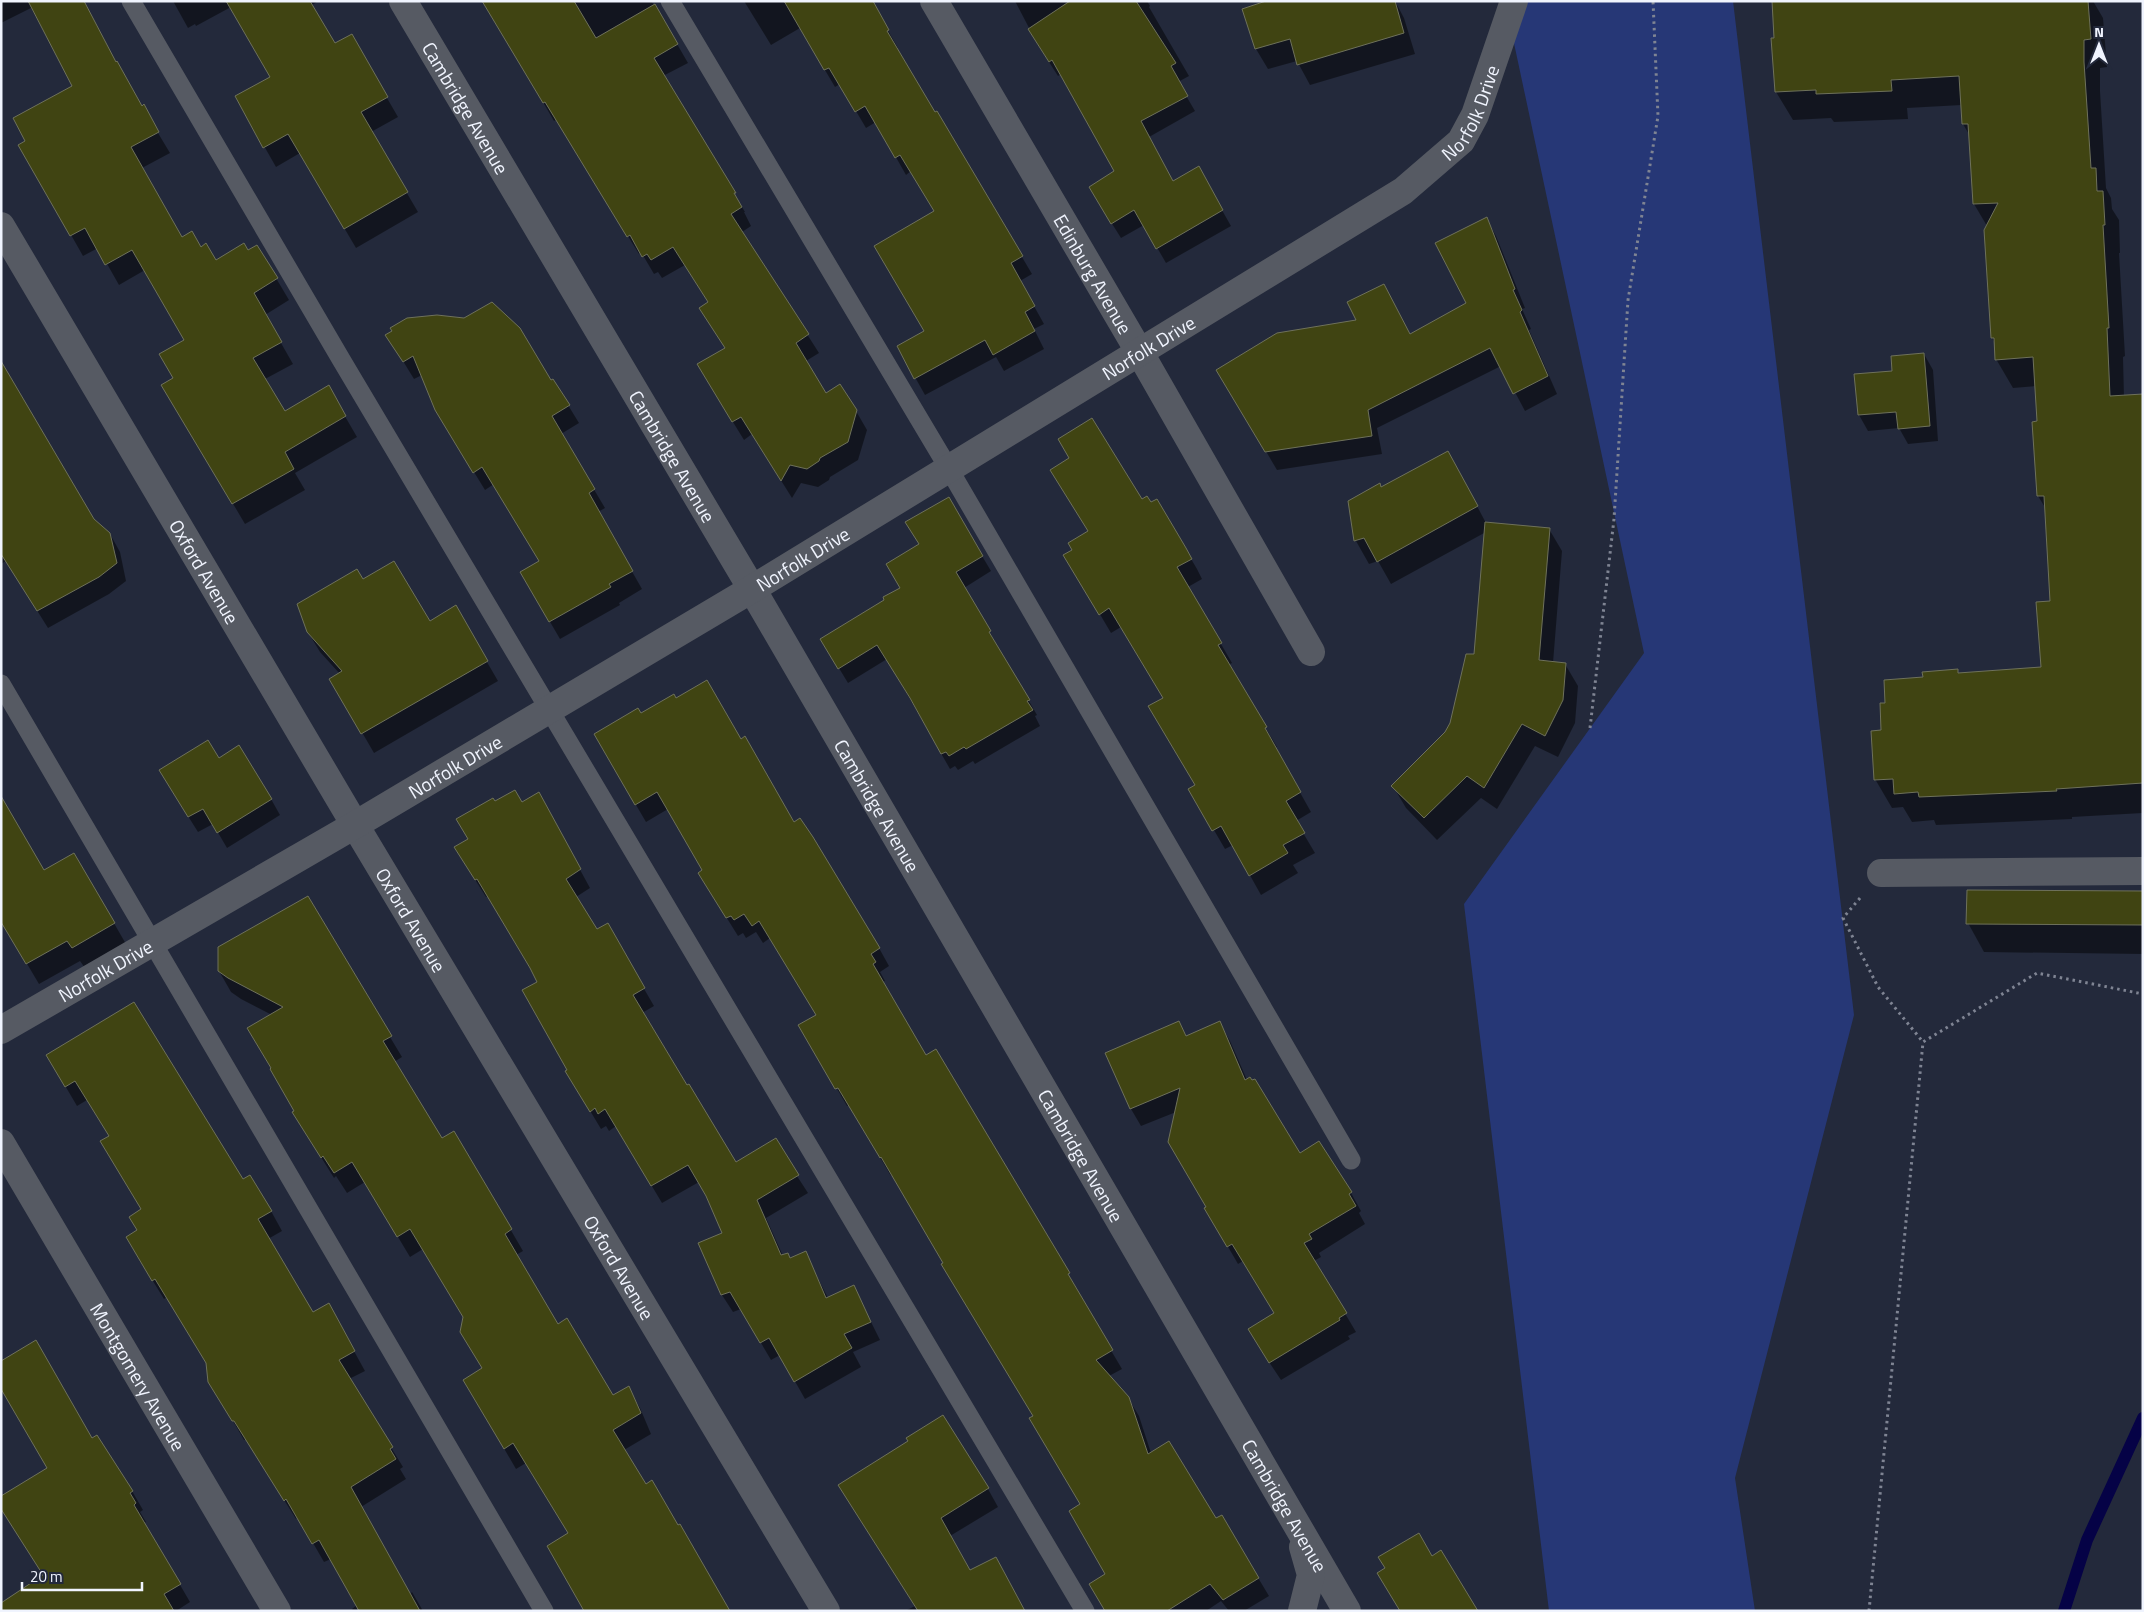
<svg xmlns="http://www.w3.org/2000/svg" width="2144" height="1612" viewBox="0 0 2144 1612" font-family="'Titillium Web',sans-serif">
	<style>
		.green { fill: #263776 }
		.shadow { fill: #0007 }
		.lines { fill: none; stroke-linecap: round; stroke-linejoin: round }
		.stream { stroke: #050246; stroke-width: 12 }
		.building { fill: #404412; stroke: #6e715b }
		.path { stroke: #7f8493; stroke-width: 3; stroke-dasharray: 2.5 4; stroke-linecap: butt }
		.lane { stroke: #565a63; stroke-width: 19 }
		.street { stroke: #565a63; stroke-width: 28 }
		.labels { text-anchor: middle; dominant-baseline: central; stroke-width: 4; stroke-linejoin: round; paint-order: stroke }
		.street-label { font-size: 19px; fill: #f0f4fe; stroke: #23293b }
	</style>
	<rect width="100%" height="100%" fill="#23293b"/>
	<polygon class="green" points="1505,1 1733,1 1854,1015 1735,1478 1755,1611 1549,1611 1464,904 1644,653"/>
	<g class="shadow">
		<polygon points="1,1 84,1 116,63 170,153 142,168 182,238 201,248 215,262 247,252 257,246 289,300 265,315 293,364 265,379 285,412 328,387 357,437 295,473 305,490 245,524 175,406 174,379 186,340 145,270 119,285 98,248 83,256 20,145 26,142 74,86 31,8 1,23"/>
		<polygon points="173,1 318,1 311,6 335,45 351,36 398,117 371,132 418,212 356,248 300,153 276,167 236,97 271,77 231,7 196,26 195,24 188,28"/>
		<polygon points="484,1 651,1 655,6 688,63 663,76 745,212 744,212 751,226 742,232 819,353 806,361 826,394 856,411 867,430 858,460 830,477 829,480 818,487 801,483 792,498 752,434 744,440 709,383 726,349 709,303 685,265 662,278 658,272 654,274 641,252 639,254 556,120 554,121"/>
		<polygon points="744,1 871,1 898,48 896,49 935,114 937,113 1032,274 1020,281 1044,324 1034,329 1044,349 1004,371 996,357 925,395 898,347 926,332 935,212 911,171 906,175 876,122 866,128 840,84 835,87 800,28 771,45"/>
		<polygon points="1015,1 1147,1 1150,6 1149,7 1189,76 1178,82 1195,111 1149,137 1173,182 1198,168 1231,226 1166,263 1144,225 1121,238 1099,203 1116,172 1061,74 1058,76 1038,45"/>
		<polygon points="1395,1 1404,18 1415,54 1310,85 1297,61 1268,69 1256,49 1244,10"/>
		<polygon points="1773,1 2093,1 2103,18 2107,67 2100,68 2100,91 2106,188 2111,198 2112,209 2119,220 2120,253 2119,253 2125,356 2123,357 2124,397 2143,396 2143,813 2072,817 2072,819 1936,825 1934,820 1912,822 1903,807 1892,808 1875,779 1887,704 1924,678 1957,671 1959,674 2042,668 2051,602 2046,509 2038,496 2034,423 2038,423 2036,386 2013,388 1996,359 1995,343 1992,338 1985,230 1987,226 1974,204 1970,136 1963,124 1962,105 1907,108 1908,119 1834,122 1831,118 1793,120 1776,92 1772,39 1776,39"/>
		<polygon points="1486,218 1496,236 1525,308 1522,309 1531,329 1529,330 1557,394 1525,411 1501,366 1377,428 1382,454 1277,470 1218,370 1410,335 1468,304"/>
		<polygon points="387,335 551,382 568,405 579,423 561,434 605,508 598,512 642,589 619,603 620,605 560,639 521,572 540,562 494,484 485,490 447,428 422,375 414,379"/>
		<polygon points="1924,354 1933,370 1938,441 1908,444 1899,428 1868,431 1859,415 1855,375 1893,372"/>
		<polygon points="1,365 93,520 110,534 120,552 126,581 109,594 48,628 6,561 1,564"/>
		<polygon points="1461,476 1486,523 1549,529 1562,551 1553,663 1565,664 1578,686 1575,723 1558,757 1535,746 1497,809 1481,798 1437,840 1406,808 1393,786 1446,733 1451,724 1475,655 1486,532 1391,584 1378,561 1369,564 1356,541 1350,502 1381,488"/>
		<polygon points="948,499 991,571 964,588 1037,715 1035,716 1040,726 975,764 973,761 958,770 955,766 950,769 887,659 848,683 831,655 899,589 920,545"/>
		<polygon points="1141,500 1150,504 1157,501 1197,569 1202,579 1188,587 1232,663 1228,665 1277,747 1275,748 1311,812 1296,821 1315,853 1293,865 1298,873 1261,895 1233,845 1225,849 1190,789 1197,785 1164,699 1121,627 1111,633 1065,555"/>
		<polygon points="363,581 429,622 455,607 498,681 374,753 331,679 340,674 320,652 308,632"/>
		<polygon points="676,699 740,740 879,948 889,966 880,972 885,981 883,982 925,1057 935,1051 1068,1274 1079,1292 1077,1293 1122,1369 1109,1376 1128,1398 1139,1416 1151,1453 1216,1520 1221,1516 1269,1596 1244,1611 1229,1611 1221,1601 1206,1611 1106,1611 1107,1574 1081,1505 1034,1417 893,1175 891,1176 849,1105 847,1106 800,1025 817,1015 770,938 763,943 756,932 746,938 743,933 738,936 710,891 704,871 668,809 646,822 595,735"/>
		<polygon points="218,759 271,799 280,815 227,848 213,824 198,832 169,786"/>
		<polygon points="494,803 522,804 548,811 590,888 576,897 597,931 607,925 654,1006 642,1013 736,1164 797,1176 808,1193 766,1218 783,1256 790,1259 805,1253 828,1298 853,1286 880,1340 853,1352 861,1367 805,1399 780,1355 771,1360 741,1309 733,1312 722,1295 700,1243 724,1233 699,1182 662,1203 616,1126 609,1131 606,1126 601,1129 577,1089 538,982 488,896 486,897 466,865 469,839"/>
		<polygon points="74,854 126,944 85,968 80,961 39,984 1,920 44,872"/>
		<polygon points="2143,893 2143,954 1984,952 1968,923"/>
		<polygon points="219,971 390,1037 402,1057 394,1062 441,1140 454,1133 523,1251 516,1255 558,1325 613,1397 628,1387 640,1408 651,1434 624,1450 569,1534 526,1463 516,1469 464,1380 483,1369 464,1318 423,1249 410,1257 365,1182 347,1193 336,1176 334,1178 306,1133 296,1111 272,1015 241,999 231,992"/>
		<polygon points="1179,1022 1187,1037 1220,1023 1230,1041 1247,1080 1299,1154 1318,1143 1351,1193 1361,1211 1359,1213 1365,1224 1319,1253 1321,1257 1314,1261 1356,1332 1348,1336 1350,1339 1281,1380 1259,1347 1275,1314 1243,1261 1238,1264 1206,1209 1208,1207 1176,1112 1141,1126 1131,1109 1107,1053"/>
		<polygon points="47,1055 242,1181 271,1211 282,1231 268,1239 312,1314 339,1324 365,1371 349,1379 403,1467 400,1469 406,1479 361,1507 410,1594 412,1592 423,1611 353,1611 352,1609 357,1605 331,1559 324,1562 298,1517 296,1519 246,1439 244,1440 210,1381 208,1364 167,1297 164,1299 138,1257 139,1231 142,1210 110,1137 87,1100 77,1106"/>
		<polygon points="92,1440 132,1491 143,1510 140,1512 146,1522 144,1523 190,1602 176,1611 1,1611 44,1576 48,1468"/>
		<polygon points="988,1489 998,1507 950,1536 970,1572 1025,1611 905,1611 915,1606 850,1503"/>
	</g>
	<g class="lines">
		<polyline class="stream" points="2064,1611 2087,1540 2143,1418"/>
	</g>
	<g class="building">
		<polygon points="28,1 84,1 116,62 117,61 142,106 144,104 159,132 131,147 182,237 192,231 201,247 206,243 216,260 244,243 248,250 257,245 278,278 254,293 282,342 253,358 285,411 329,385 346,416 285,452 294,469 232,504 161,385 173,378 159,354 184,340 132,250 105,265 85,228 70,236 18,145 25,141 13,118 72,86"/>
		<polygon points="226,1 310,1 335,43 352,34 388,97 361,112 408,192 344,229 288,134 263,148 235,96 270,77"/>
		<polygon points="482,1 574,1 596,38 655,4 678,44 654,58 736,193 734,193 742,207 731,214 809,334 796,343 826,393 840,384 857,410 848,442 820,458 819,461 807,469 790,465 781,481 741,417 732,422 697,364 725,348 699,308 708,302 673,247 651,260 647,254 642,257 630,235 627,237 545,102 543,103"/>
		<polygon points="784,1 873,1 889,30 887,31 935,112 937,111 1023,256 1011,263 1035,306 1025,312 1035,331 993,355 985,340 914,379 897,346 924,331 874,246 934,211 900,155 895,158 865,106 855,112 829,68 824,70"/>
		<polygon points="1070,1 1136,1 1176,63 1171,66 1188,96 1141,121 1173,181 1199,166 1223,210 1156,249 1134,210 1111,224 1089,187 1114,171 1052,60 1049,62 1028,29"/>
		<polygon points="1266,1 1395,1 1404,33 1297,65 1290,39 1255,49 1242,9"/>
		<polygon points="1772,1 2088,1 2091,39 2084,40 2084,62 2091,168 2096,168 2097,191 2103,191 2105,225 2103,225 2109,328 2107,328 2110,396 2143,394 2143,783 2056,789 2057,791 1919,797 1918,792 1894,794 1893,779 1874,780 1871,731 1881,730 1880,703 1885,703 1884,680 1923,677 1922,672 1958,669 1958,673 2041,667 2036,602 2050,601 2044,496 2037,496 2032,422 2037,421 2033,357 1995,360 1994,338 1991,338 1984,230 1998,203 1973,204 1968,124 1962,124 1959,76 1891,80 1892,91 1816,94 1816,90 1775,92 1771,38 1774,38"/>
		<polygon points="1487,217 1515,289 1513,290 1522,310 1520,312 1548,376 1513,394 1490,348 1368,410 1372,436 1265,452 1216,370 1277,333 1356,320 1347,302 1384,284 1410,334 1466,303 1435,243"/>
		<polygon points="492,302 520,328 551,380 553,379 570,405 552,416 595,489 589,493 633,571 609,584 611,587 549,622 520,572 539,561 482,467 473,473 435,410 413,356 403,362 385,335 392,331 390,328 407,318 437,315 464,318"/>
		<polygon points="1924,353 1930,426 1898,429 1896,412 1858,415 1854,374 1892,371 1891,356"/>
		<polygon points="1,361 94,519 110,533 117,563 99,577 37,611 1,554"/>
		<polygon points="1092,418 1142,499 1147,496 1151,502 1157,499 1186,548 1192,559 1177,567 1222,643 1218,645 1267,727 1265,728 1301,792 1286,801 1305,833 1283,845 1288,853 1249,876 1221,826 1212,831 1188,789 1195,785 1148,706 1163,698 1109,608 1099,615 1063,555 1072,550 1068,543 1088,531 1050,470 1069,458 1058,439"/>
		<polygon points="1448,451 1478,506 1377,562 1364,538 1354,541 1348,501 1380,483 1381,487"/>
		<polygon points="949,497 983,556 956,572 991,631 989,632 1030,700 1027,701 1033,710 966,749 964,747 949,756 946,752 941,754 910,698 877,645 838,669 820,639 884,600 883,597 900,588 886,564 919,544 905,522"/>
		<polygon points="1485,522 1550,528 1539,660 1566,663 1563,700 1545,736 1522,724 1484,788 1467,776 1424,818 1391,786 1445,732 1450,723 1466,654 1474,654"/>
		<polygon points="394,561 430,621 456,605 488,661 361,734 329,679 342,671 307,632 297,604 357,569 363,579"/>
		<polygon points="707,680 741,739 745,736 794,822 800,818 813,837 880,948 871,954 876,962 873,964 926,1055 936,1049 1070,1273 1068,1274 1113,1350 1096,1360 1129,1397 1148,1454 1169,1441 1216,1518 1222,1515 1259,1578 1223,1600 1210,1584 1167,1611 1105,1611 1089,1584 1105,1574 1069,1511 1080,1504 1029,1418 1033,1416 941,1264 943,1263 881,1157 880,1158 838,1088 835,1089 798,1025 816,1015 759,921 752,926 744,914 734,920 731,916 726,918 698,873 702,870 657,792 635,805 594,734 638,708 641,713 674,694 676,698"/>
		<polygon points="208,740 219,758 239,745 272,799 217,833 203,809 188,817 159,770"/>
		<polygon points="515,790 522,802 539,792 581,869 566,879 597,929 608,923 645,988 633,995 687,1085 689,1084 736,1162 776,1138 799,1175 757,1200 781,1255 788,1253 790,1258 806,1251 826,1298 854,1285 871,1322 844,1334 852,1348 794,1382 769,1338 760,1343 730,1292 721,1295 698,1243 722,1233 706,1196 688,1165 651,1186 605,1109 598,1114 595,1108 590,1112 565,1071 567,1070 522,990 537,982 530,968 477,879 475,880 454,847 468,839 456,819 493,798 495,801"/>
		<polygon points="1,796 44,870 74,853 115,923 72,948 67,941 26,964 1,922"/>
		<polygon points="1967,890 2143,891 2143,925 1966,924"/>
		<polygon points="308,896 392,1036 383,1041 442,1138 454,1131 512,1229 505,1234 558,1324 567,1318 613,1395 629,1386 641,1413 613,1430 646,1484 652,1480 678,1525 680,1524 730,1611 584,1611 547,1546 568,1533 513,1443 504,1449 463,1380 482,1368 460,1332 463,1317 410,1229 397,1237 352,1162 334,1173 323,1156 321,1158 292,1112 294,1111 270,1069 271,1068 247,1028 283,1007 228,978 218,971 218,947"/>
		<polygon points="134,1002 243,1179 250,1175 272,1211 258,1219 313,1312 329,1303 355,1351 339,1360 393,1447 390,1449 396,1459 351,1487 420,1611 359,1611 319,1540 312,1544 286,1499 284,1501 234,1421 232,1421 208,1382 206,1363 155,1279 152,1281 126,1237 137,1230 129,1217 141,1209 100,1141 109,1136 75,1081 65,1087 46,1055"/>
		<polygon points="1179,1021 1186,1036 1220,1021 1245,1080 1250,1077 1252,1080 1255,1079 1300,1153 1319,1141 1352,1192 1349,1194 1356,1206 1309,1234 1312,1239 1304,1243 1347,1313 1339,1318 1340,1320 1269,1363 1248,1329 1274,1313 1232,1244 1227,1247 1204,1208 1206,1207 1168,1142 1180,1088 1130,1109 1105,1053"/>
		<polygon points="36,1340 92,1438 97,1435 133,1491 130,1493 136,1503 134,1505 181,1584 164,1594 174,1611 1,1611 1,1603 43,1575 1,1509 1,1496 47,1468 1,1389 1,1361"/>
		<polygon points="943,1415 989,1488 941,1518 970,1570 996,1557 1025,1611 918,1611 838,1485 908,1441 906,1438"/>
		<polygon points="1419,1533 1432,1556 1441,1550 1478,1611 1400,1611 1377,1573 1385,1568 1378,1557"/>
	</g>
	<g class="lines">
		<g class="path">
			<polyline points="1590,728 1614,519 1628,300 1658,116 1653,1"/>
			<polyline points="1860,898 1843,918 1878,987 1923,1042"/>
			<polyline points="1869,1611 1923,1042 2037,973 2143,994"/>
		</g>
		<g class="lane">
			<polyline points="131,1 342,361 1085,1611"/>
			<polyline points="670,1 949,469 1351,1160"/>
			<polyline points="1,684 544,1611"/>
		</g>
		<g class="street">
			<path id="s1" d="M403 1 752 589 1347 1611"/>
			<path id="s2" d="M934 1 1140 353 1311 652"/>
			<path id="s3" d="M1 226 355 825 826 1611"/>
			<polyline points="1881,873 2143,871"/>
			<path id="s4" d="M1 1030 355 825 752 589 1403 191 1461 141 1475 115 1514 1"/>
			<path id="s5" d="M1 1143 277 1611"/>
			<polyline points="1302,1611 1311,1575 1303,1547"/>
		</g>
	</g>
	<g class="labels">
		<g class="street-label">
			<text stroke="none"><textPath href="#s1" startOffset="124">Cambridge Avenue</textPath></text>
			<text stroke="none"><textPath href="#s4" startOffset="1740">Norfolk Drive</textPath></text>
			<text stroke="none"><textPath href="#s2" startOffset="316">Edinburg Avenue</textPath></text>
			<text stroke="none"><textPath href="#s4" startOffset="1335">Norfolk Drive</textPath></text>
			<text stroke="none"><textPath href="#s1" startOffset="529">Cambridge Avenue</textPath></text>
			<text stroke="none"><textPath href="#s4" startOffset="930">Norfolk Drive</textPath></text>
			<text stroke="none"><textPath href="#s3" startOffset="401">Oxford Avenue</textPath></text>
			<text stroke="none"><textPath href="#s4" startOffset="525">Norfolk Drive</textPath></text>
			<text stroke="none"><textPath href="#s1" startOffset="934">Cambridge Avenue</textPath></text>
			<text stroke="none"><textPath href="#s3" startOffset="806">Oxford Avenue</textPath></text>
			<text stroke="none"><textPath href="#s4" startOffset="120">Norfolk Drive</textPath></text>
			<text stroke="none"><textPath href="#s1" startOffset="1339">Cambridge Avenue</textPath></text>
			<text stroke="none"><textPath href="#s3" startOffset="1211">Oxford Avenue</textPath></text>
			<text stroke="none"><textPath href="#s5" startOffset="271">Montgomery Avenue</textPath></text>
			<text stroke="none"><textPath href="#s1" startOffset="1744">Cambridge Avenue</textPath></text>
		</g>
	</g>
	<rect width="2144" height="1612" fill="none" stroke="#f0f4fe" stroke-width="5"/>
	<g transform="translate(2099 45)" stroke="#23293b" stroke-width="4" paint-order="stroke">
	<path d="M0-4L9 19L0 12L-9 19Z" fill="#f0f4fe"/>
	<text y="-8" font-size="14" font-weight="bold" text-anchor="middle" fill="#f0f4fe">N</text>
	</g>
	<path d="M22 1582v8h120v-8" fill="none" stroke="#f0f4fe" stroke-width="2.5"/>
	<text x="30" y="1582" font-size="15" fill="#f0f4fe" stroke="#23293b" stroke-width="4" paint-order="stroke">20 m</text>
</svg>
